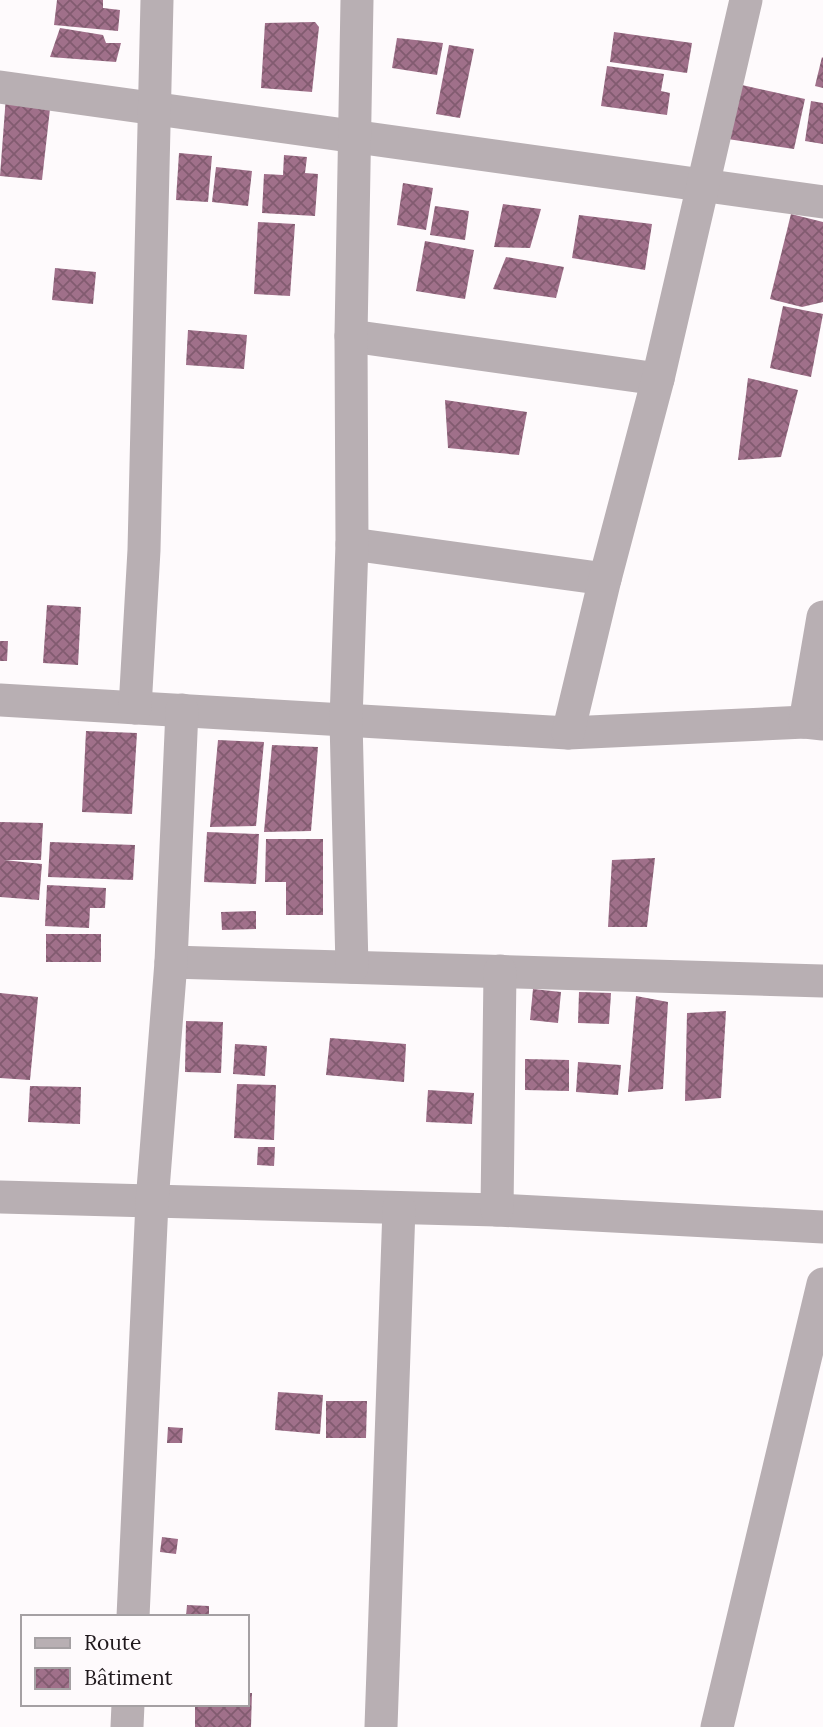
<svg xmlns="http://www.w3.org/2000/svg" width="823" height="1727" viewBox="0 0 823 1727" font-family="Lora,serif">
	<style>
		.building { fill: url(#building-cross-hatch) }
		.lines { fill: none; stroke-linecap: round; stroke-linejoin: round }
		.minor { stroke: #b8afb3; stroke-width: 33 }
	</style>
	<defs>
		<pattern id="building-cross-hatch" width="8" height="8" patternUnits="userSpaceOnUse" patternTransform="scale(1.75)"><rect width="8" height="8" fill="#a0708a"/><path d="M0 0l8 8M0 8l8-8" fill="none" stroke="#825b70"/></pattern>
	</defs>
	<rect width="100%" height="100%" fill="#fefafc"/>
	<g class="building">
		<polygon points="57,0 103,0 103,8 120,10 118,31 54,25"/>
		<polygon points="315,22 319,27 312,92 261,88 265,23"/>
		<polygon points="60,28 103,35 106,43 121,43 116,62 50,57"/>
		<polygon points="614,32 692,43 687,73 610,62"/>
		<polygon points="397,38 443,43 437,75 392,68"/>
		<polygon points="449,45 474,49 460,118 436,114"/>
		<polygon points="822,57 823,58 823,88 815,86"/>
		<polygon points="607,66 664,74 661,91 670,93 667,115 601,106"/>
		<polygon points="733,83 805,99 794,149 721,138"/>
		<polygon points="6,96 51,100 42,180 0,176"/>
		<polygon points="811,101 823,103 823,144 805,141"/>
		<polygon points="179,153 212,156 208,202 176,200"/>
		<polygon points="284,155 307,157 305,173 318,174 315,216 262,213 264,174 283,175"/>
		<polygon points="216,167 252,171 248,206 212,202"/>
		<polygon points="403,183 433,188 426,230 397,225"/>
		<polygon points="503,204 541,209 530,248 494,247"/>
		<polygon points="435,206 469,211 465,240 430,235"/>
		<polygon points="791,214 823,222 823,302 802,307 770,299"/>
		<polygon points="579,215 652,224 645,270 572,258"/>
		<polygon points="258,222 295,224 290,296 254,294"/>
		<polygon points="425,241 474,250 465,299 416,291"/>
		<polygon points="506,257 564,267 556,298 493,289"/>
		<polygon points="55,268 96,272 93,304 52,300"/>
		<polygon points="783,306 823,314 811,377 770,368"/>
		<polygon points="188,330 247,335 244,369 186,365"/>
		<polygon points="748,378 798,390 781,457 738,460"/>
		<polygon points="445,400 527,412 519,455 448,448"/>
		<polygon points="47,605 81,607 78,665 43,663"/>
		<polygon points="0,641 8,641 7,661 0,661"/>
		<polygon points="86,731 137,733 132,814 82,812"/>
		<polygon points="218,740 264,742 256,826 210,827"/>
		<polygon points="272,745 318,747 311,831 264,832"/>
		<polygon points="0,822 43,823 41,860 4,860 42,864 39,900 0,897"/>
		<polygon points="207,832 259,834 256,884 204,882"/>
		<polygon points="266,839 323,839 323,915 286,915 286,882 265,882"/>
		<polygon points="50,842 135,845 133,880 48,877"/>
		<polygon points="655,858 647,927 608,927 612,860"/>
		<polygon points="47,885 106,888 105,908 90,908 89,928 45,926"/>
		<polygon points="256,911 256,929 222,930 221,912"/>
		<rect x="46" y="934" width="55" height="28"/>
		<polygon points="533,989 561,992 558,1023 530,1020"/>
		<polygon points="579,992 611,993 609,1024 578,1023"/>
		<polygon points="0,993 38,997 30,1080 0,1078"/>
		<polygon points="636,996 668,1002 663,1089 628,1092"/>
		<polygon points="726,1011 721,1098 685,1101 687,1013"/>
		<polygon points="186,1021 223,1022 221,1073 185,1072"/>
		<polygon points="330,1038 406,1044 404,1082 326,1075"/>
		<polygon points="235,1044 267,1046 265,1076 233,1074"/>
		<polygon points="525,1059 569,1060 569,1091 525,1090"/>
		<polygon points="578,1062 621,1065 618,1095 576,1092"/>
		<polygon points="237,1084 276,1085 274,1140 234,1138"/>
		<polygon points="30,1086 81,1087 80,1124 28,1122"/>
		<polygon points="428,1090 474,1093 472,1124 426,1122"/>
		<polygon points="258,1147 275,1147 274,1166 257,1165"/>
		<polygon points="278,1392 323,1395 320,1434 275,1430"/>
		<polygon points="326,1401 367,1401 366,1438 326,1438"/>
		<polygon points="168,1427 183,1428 182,1443 167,1443"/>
		<polygon points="162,1537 178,1539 176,1554 160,1552"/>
		<polygon points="187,1605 209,1606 209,1617 186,1616"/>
		<polygon points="247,1693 252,1693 251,1727 195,1727 195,1704 247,1704"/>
	</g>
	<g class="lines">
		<g class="minor">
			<polyline points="0,87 823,202"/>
			<polyline points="351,336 658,379"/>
			<polyline points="352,544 605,579"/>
			<polyline points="0,700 568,733 805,722 823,724"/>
			<polyline points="135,708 144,550 157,0"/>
			<polyline points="805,722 823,617"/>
			<polyline points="568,733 605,579 658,379 746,0"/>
			<polyline points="171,962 823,981"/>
			<polyline points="352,967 346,720 352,544 351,336 357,0"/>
			<polyline points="0,1197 497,1210 823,1227"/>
			<polyline points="497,1210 500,971"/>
			<polyline points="133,1617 152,1202 171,962 182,710"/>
			<polyline points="127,1727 128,1704"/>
			<polyline points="381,1727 399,1208"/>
			<polyline points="717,1727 823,1284"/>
		</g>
	</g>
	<rect x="21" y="1615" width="228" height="91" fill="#fefafc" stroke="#a5a0a3" stroke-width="2"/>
	<rect x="35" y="1638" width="35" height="10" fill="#b8afb3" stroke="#a5a0a3" stroke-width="2"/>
	<text x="84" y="1650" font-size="21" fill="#20191d">Route</text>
	<rect x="35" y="1668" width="35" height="21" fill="url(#building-cross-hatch)" stroke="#a5a0a3" stroke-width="2"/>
	<text x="84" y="1685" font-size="21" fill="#20191d">Bâtiment</text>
</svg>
